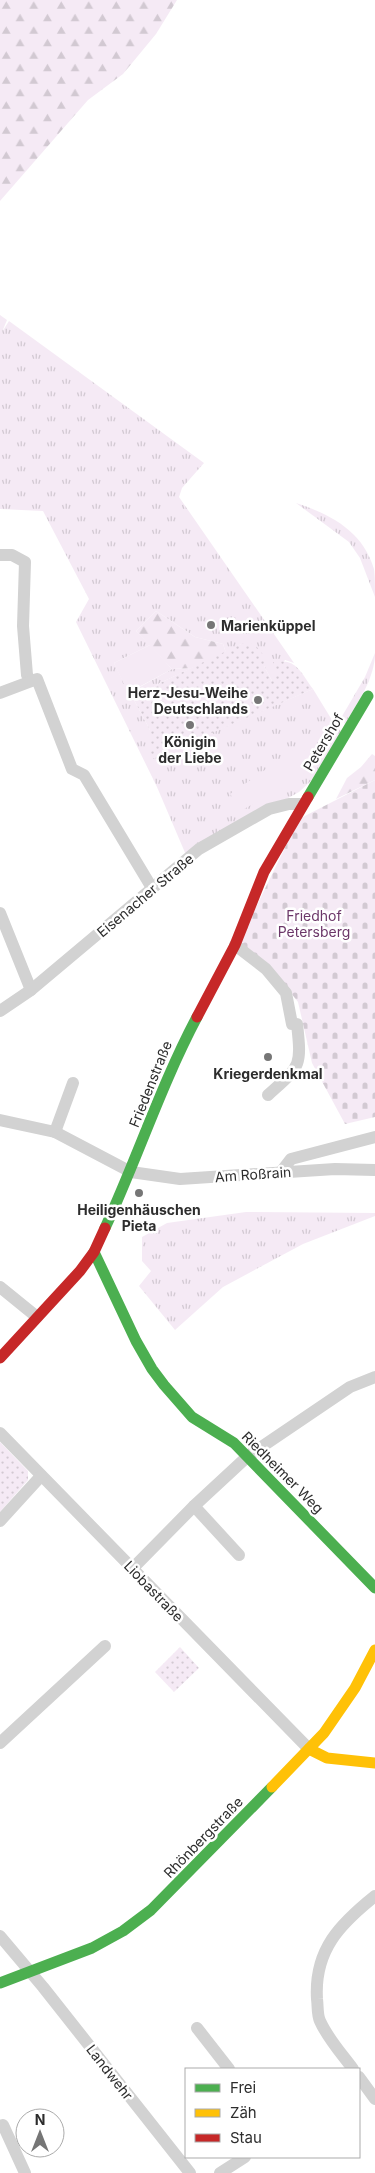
<svg xmlns="http://www.w3.org/2000/svg" width="375" height="2173" viewBox="0 0 375 2173" font-family="Inter,sans-serif">
	<style>
		.grass { fill: url(#grass-tufts) }
		.forest { fill: url(#forest-firs) }
		.cemetery { fill: url(#cemetery-stones) }
		.park { fill: url(#park-dots) }
		.garden { fill: #f5eaf5 }
		.lines { fill: none; stroke-linecap: round; stroke-linejoin: round }
		.street { stroke: #d2d2d2; stroke-width: 12 }
		.fast { stroke: #4caf50; stroke-width: 11 }
		.slow { stroke: #ffc107; stroke-width: 11 }
		.jam { stroke: #c62828; stroke-width: 11 }
		.poi-dot { fill: #767676; stroke: #fff; stroke-width: 2 }
		.labels { text-anchor: middle; dominant-baseline: central; stroke-width: 5; stroke-linejoin: round; paint-order: stroke }
		.poi-label { font-size: 14px; font-weight: bold; fill: #2d2d2d; stroke: #fff }
		.street-label { font-size: 14px; fill: #2d2d2d; stroke: #fff }
		.park-label { font-size: 14px; fill: #6c3769; stroke: #fff }
	</style>
	<defs>
		<pattern id="grass-tufts" width="24" height="20" patternUnits="userSpaceOnUse" patternTransform="scale(1.25)"><rect width="24" height="20" fill="#f5eaf5"/><path d="M3 7l-1-3M5 7V3M7 7l1-3M15 17l-1-3M17 17v-4M19 17l1-3" fill="none" stroke="#d2c9d2"/></pattern>
		<pattern id="forest-firs" width="22" height="20" patternUnits="userSpaceOnUse" patternTransform="scale(1.25)"><rect width="22" height="20" fill="#f5eaf5"/><path d="M5 1l3.5 6h-7zM16 11l3.5 6h-7z" fill="#d2c9d2"/></pattern>
		<pattern id="cemetery-stones" width="16" height="16" patternUnits="userSpaceOnUse" patternTransform="scale(1.25)"><rect width="16" height="16" fill="#f5eaf5"/><path d="M2 7V4a2 2 0 0 1 4 0v3zM10 15v-3a2 2 0 0 1 4 0v3z" fill="#d2c9d2"/></pattern>
		<pattern id="park-dots" width="8" height="8" patternUnits="userSpaceOnUse" patternTransform="scale(1.25)"><rect width="8" height="8" fill="#f5eaf5"/><path d="M2 2h.1M6 6h.1" fill="none" stroke="#d2c9d2" stroke-width="1.8" stroke-linecap="round"/></pattern>
	</defs>
	<rect width="100%" height="100%" fill="#fff"/>
	<g class="grass">
		<polygon points="0,315 7,320 2,332 9,321 204,463 182,488 179,497 294,663 285,660 272,681 264,666 241,644 226,653 223,644 195,637 156,611 136,631 150,645 114,663 129,693 172,669 192,668 160,683 134,700 150,730 150,759 313,689 335,725 342,732 311,781 299,792 186,855 157,787 76,622 89,599 43,511 0,509"/>
		<path d="M296 503C330 514 363 531 374 569 375 577 375 588 375 597L360 558 349 542Z"/>
		<path d="M375 653C375 678 358 702 345 724L341 718 365 677Z"/>
		<polygon points="246,1212 375,1213 375,1216 303,1244 223,1287 175,1330 139,1286 151,1271 142,1261 142,1237 167,1223"/>
	</g>
	<g class="forest">
		<polygon points="0,0 177,0 156,34 123,74 88,100 0,201"/>
		<polygon points="156,611 195,637 223,644 226,653 192,668 172,669 136,631"/>
		<polygon points="372,754 375,756 375,780 336,799 347,778 361,767"/>
	</g>
	<polygon class="cemetery" points="375,780 375,1117 345,1124 312,1063 298,1002 268,964 239,942 299,819"/>
	<g class="park">
		<path d="M250 643 256 646 265 657 264 666 272 681 275 674 273 662C297 658 300 672 313 689L150 760V730L134 700 160 683 241 644Z"/>
		<polygon points="0,1442 28,1471 28,1480 0,1512"/>
		<polygon points="180,1647 199,1668 174,1692 155,1672"/>
	</g>
	<g class="garden">
		<polygon points="150,645 172,669 128,693 114,663"/>
		<polygon points="297,748 317,755 301,778 242,810 230,794"/>
	</g>
	<g class="lines">
		<g class="street">
			<polyline points="0,555 12,555 25,562 23,626 27,675 30,680"/>
			<polyline points="0,693 37,679 72,769 84,775 152,888"/>
			<polyline points="0,913 31,990"/>
			<path d="M235 945 266 969 286 993 292 1024H297C302 1068 300 1066 268 1095"/>
			<polyline points="0,1011 31,990 199,849 269,809 289,804 303,804"/>
			<polyline points="0,1120 55,1132 131,1172 180,1179 335,1169 375,1170"/>
			<polyline points="55,1132 73,1083"/>
			<polyline points="281,1172 291,1159 375,1137"/>
			<polyline points="0,1287 37,1317"/>
			<polyline points="0,1433 309,1749"/>
			<polyline points="194,1506 239,1555"/>
			<polyline points="0,1521 41,1476"/>
			<polyline points="132,1569 194,1506 248,1456 350,1387 375,1377"/>
			<polyline points="0,1743 105,1646"/>
			<polyline points="0,1936 43,1987 190,2173"/>
			<polyline points="197,2028 229,2069"/>
			<path d="M353 2069C342 2054 328 2039 320 2021 317 2015 318 2006 317 1999 314 1950 340 1924 375 1896"/>
			<polyline points="359,2077 375,2099"/>
			<polyline points="3,2125 25,2173"/>
			<polyline points="220,2173 245,2157"/>
		</g>
		<g class="fast">
			<polyline points="308,797 368,696"/>
			<path d="M105 1228C137 1159 161 1085 197 1017"/>
			<polyline points="94,1252 136,1341 152,1369 164,1385 192,1417 234,1443 375,1588"/>
			<polyline points="0,1983 92,1948 123,1931 151,1910 272,1787"/>
		</g>
		<g class="slow">
			<polyline points="309,1749 327,1758 375,1763"/>
			<polyline points="272,1787 324,1733 355,1688 375,1650"/>
		</g>
		<g class="jam">
			<polyline points="197,1017 235,945 264,872 308,797"/>
			<polyline points="0,1358 80,1271 94,1252 105,1228"/>
		</g>
	</g>
	<g class="poi-dot">
		<circle cx="211" cy="625" r="5"/>
		<circle cx="258" cy="700" r="5"/>
		<circle cx="190" cy="725" r="5"/>
		<circle cx="268" cy="1057" r="5"/>
		<circle cx="139" cy="1193" r="5"/>
	</g>
	<g class="labels">
		<g class="poi-label">
			<text x="221" y="625" text-anchor="start">Marienküppel</text>
			<text x="248" y="692" text-anchor="end">Herz-Jesu-Weihe<tspan x="248" dy="16">Deutschlands</tspan></text>
			<text x="190" y="741">Königin<tspan x="190" dy="16">der Liebe</tspan></text>
			<text x="268" y="1073">Kriegerdenkmal</text>
			<text x="139" y="1209">Heiligenhäuschen<tspan x="139" dy="16">Pieta</tspan></text>
		</g>
		<g class="street-label">
			<text transform="translate(323 742) rotate(-59)">Petershof</text>
			<text transform="translate(145 895) rotate(-40)">Eisenacher Straße</text>
			<text transform="translate(150 1084) rotate(-68)">Friedenstraße</text>
			<text transform="translate(253 1174) rotate(-4)">Am Roßrain</text>
			<text transform="translate(283 1472) rotate(45)">Riedheimer Weg</text>
			<text transform="translate(154 1591) rotate(46)">Liobastraße</text>
			<text transform="translate(203 1837) rotate(-46)">Rhönbergstraße</text>
			<text transform="translate(110 2072) rotate(52)">Landwehr</text>
		</g>
		<g class="park-label">
			<text x="314" y="915">Friedhof<tspan x="314" dy="16">Petersberg</tspan></text>
		</g>
	</g>
	<rect x="185" y="2068" width="175" height="90" fill="#ffffff" stroke="#ababab"/>
	<rect x="195" y="2084" width="25" height="8" fill="#4caf50" stroke="#ababab"/>
	<text x="230" y="2093" font-size="15" fill="#2d2d2d">Frei</text>
	<rect x="195" y="2109" width="25" height="8" fill="#ffc107" stroke="#ababab"/>
	<text x="230" y="2118" font-size="15" fill="#2d2d2d">Zäh</text>
	<rect x="195" y="2134" width="25" height="8" fill="#c62828" stroke="#ababab"/>
	<text x="230" y="2143" font-size="15" fill="#2d2d2d">Stau</text>
	<g transform="translate(40 2133)"><circle r="24" fill="#ffffff" stroke="#ababab"/>
	<path d="M0-4L9 19L0 12L-9 19Z" fill="#767676"/>
	<text y="-8" font-size="14" font-weight="bold" text-anchor="middle" fill="#2d2d2d">N</text>
	</g>
</svg>
